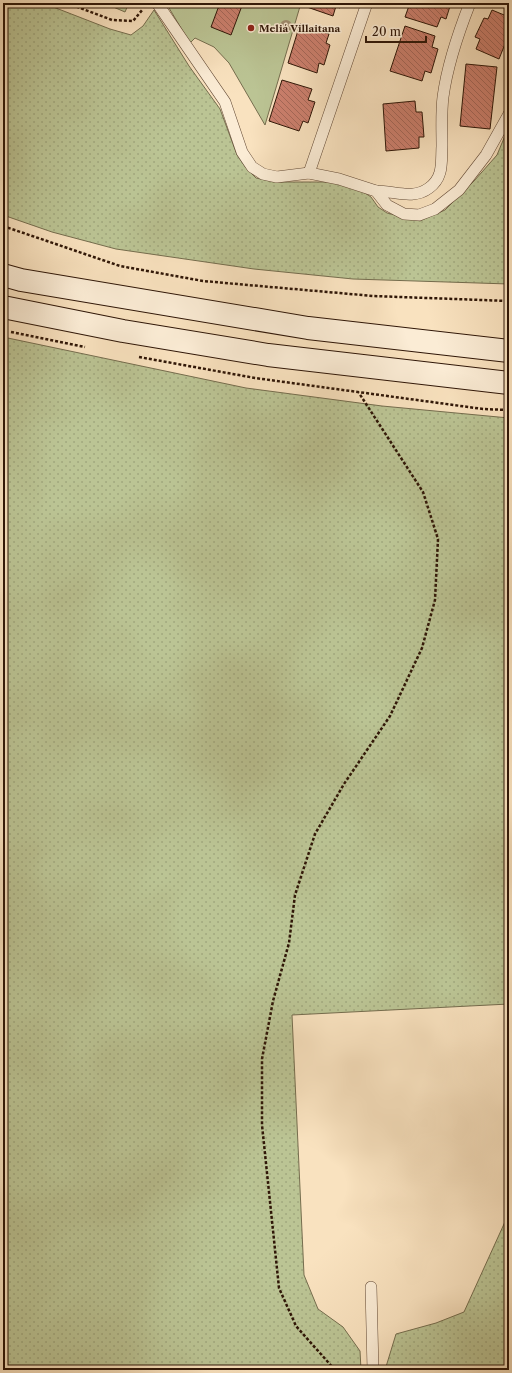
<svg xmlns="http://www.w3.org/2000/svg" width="512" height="1373" viewBox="0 0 512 1373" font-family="'Libre Caslon Text',serif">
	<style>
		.grass { fill: url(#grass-dots); stroke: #756d4e }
		.garden { fill: #bbc494; stroke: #756d4e }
		.building { fill: url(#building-back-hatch); stroke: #2f1607 }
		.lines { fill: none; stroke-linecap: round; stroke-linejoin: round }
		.lane-casing { stroke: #624935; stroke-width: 12 }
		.secondary-casing { stroke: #2f1607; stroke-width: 24 }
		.path { stroke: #2f1607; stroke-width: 2.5; stroke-dasharray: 3 2; stroke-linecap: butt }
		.lane { stroke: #fbecd5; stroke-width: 11 }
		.secondary { stroke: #fbecd5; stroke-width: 22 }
		.tree { fill: #a18e71 }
		.poi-dot { fill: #8f2418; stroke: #fbecd5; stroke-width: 1.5 }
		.labels { text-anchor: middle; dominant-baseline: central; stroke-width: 3; stroke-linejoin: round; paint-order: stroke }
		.poi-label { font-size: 10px; font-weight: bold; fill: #2f1607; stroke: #fbecd5; text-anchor: start }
	</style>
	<defs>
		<pattern id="grass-dots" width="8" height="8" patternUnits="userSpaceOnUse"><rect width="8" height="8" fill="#bbc494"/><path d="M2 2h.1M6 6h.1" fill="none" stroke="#a1a87e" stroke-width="1.8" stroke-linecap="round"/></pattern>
		<pattern id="building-back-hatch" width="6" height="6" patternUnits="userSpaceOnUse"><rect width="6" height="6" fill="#cb7f6d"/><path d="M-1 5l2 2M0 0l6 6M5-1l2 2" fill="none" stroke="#a56758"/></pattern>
	</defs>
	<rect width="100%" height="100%" fill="#f9e2bf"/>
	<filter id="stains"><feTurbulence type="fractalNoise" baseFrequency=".005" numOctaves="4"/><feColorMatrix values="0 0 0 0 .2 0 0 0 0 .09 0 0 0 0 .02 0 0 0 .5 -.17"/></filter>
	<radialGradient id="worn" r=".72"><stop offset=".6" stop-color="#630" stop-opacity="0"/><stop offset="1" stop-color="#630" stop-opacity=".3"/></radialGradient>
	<g class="grass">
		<polygon points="3,3 43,3 110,29 131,35 143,26 154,10 189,66 220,109 237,155 246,168 256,178 273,182 330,182 359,189 371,197 378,207 387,213 420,221 445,210 474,181 497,155 509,126 509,284 353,279 254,269 116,249 52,232 3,215"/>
		<polygon points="3,337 246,388 382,406 509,418 509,1004 292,1015 304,1275 318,1309 343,1327 360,1351 361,1370 3,1370"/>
		<polygon points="509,1213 509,1370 385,1370 396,1334 436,1323 464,1312"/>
	</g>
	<g class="garden">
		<polygon points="104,3 129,3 125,12"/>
		<polygon points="166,3 301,3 265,125 229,63 214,47 195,38 190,43"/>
	</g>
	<g class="building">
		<polygon points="220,3 243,3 231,35 211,27"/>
		<polygon points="305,3 342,3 340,8 336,6 333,16 304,6"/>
		<polygon points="410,3 451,3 446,19 441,17 437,27 405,17"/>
		<polygon points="492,10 509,17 509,34 499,59 476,49 480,39 475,37 484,18 488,19"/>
		<polygon points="300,24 329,34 326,43 330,45 324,65 319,63 317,73 288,63"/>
		<polygon points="405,26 435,36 432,47 438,49 431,73 425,71 422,81 390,71"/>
		<polygon points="466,64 497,67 490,129 460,126"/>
		<polygon points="282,80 312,89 308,100 315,102 308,123 303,121 299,131 269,121"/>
		<polygon points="415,101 416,112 422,112 424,137 419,137 419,148 386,151 383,104"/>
	</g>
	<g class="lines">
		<defs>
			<g id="lane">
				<polyline points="157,3 225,102 242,152 252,167 263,174 277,177 309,173 339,179 376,191 387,205 404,214 419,215 435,209 459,190 486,155 509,114"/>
				<polyline points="309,173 367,3"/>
				<path d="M376 191C395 191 413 200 429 188 444 177 441 162 442 146 442 130 441 113 443 97 447 67 459 31 470 3"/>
				<polyline points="371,1287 373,1370"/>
			</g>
			<g id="secondary">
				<polyline points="3,275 21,280 308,328 509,351"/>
				<polyline points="3,307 123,331 268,355 509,383"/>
			</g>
		</defs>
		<use href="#lane" class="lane-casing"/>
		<use href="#secondary" class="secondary-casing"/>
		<g class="path">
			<polyline points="67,3 112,20 133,21 143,9"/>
			<polyline points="3,226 120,266 203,281 373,296 509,301"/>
			<polyline points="11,332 85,347"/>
			<polyline points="139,357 255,378 483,409 509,410"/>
			<polyline points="335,1370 296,1326 279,1288 262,1125 262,1059 273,1001 289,943 295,895 315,834 344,784 390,716 422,648 435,600 438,539 423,492 359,393"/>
		</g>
		<use href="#lane" class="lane"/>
		<use href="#secondary" class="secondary"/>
	</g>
	<circle class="tree" cx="286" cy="26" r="6"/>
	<circle class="poi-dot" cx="251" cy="28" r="4"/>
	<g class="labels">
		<g class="poi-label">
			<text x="259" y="28">Meliá Villaitana</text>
		</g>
	</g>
	<rect width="512" height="1373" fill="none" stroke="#f9e2bf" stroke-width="16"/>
	<rect x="4" y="4" width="504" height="1365" fill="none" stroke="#2f1607" stroke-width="2"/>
	<rect x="8" y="8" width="496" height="1357" fill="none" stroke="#2f1607"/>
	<path d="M366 36v6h60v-6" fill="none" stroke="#2f1607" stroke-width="2"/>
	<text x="372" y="36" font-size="12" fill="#2f1607" stroke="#fbecd5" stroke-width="3" paint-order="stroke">20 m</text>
	<rect width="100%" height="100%" filter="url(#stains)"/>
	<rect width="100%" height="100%" fill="url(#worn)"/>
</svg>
